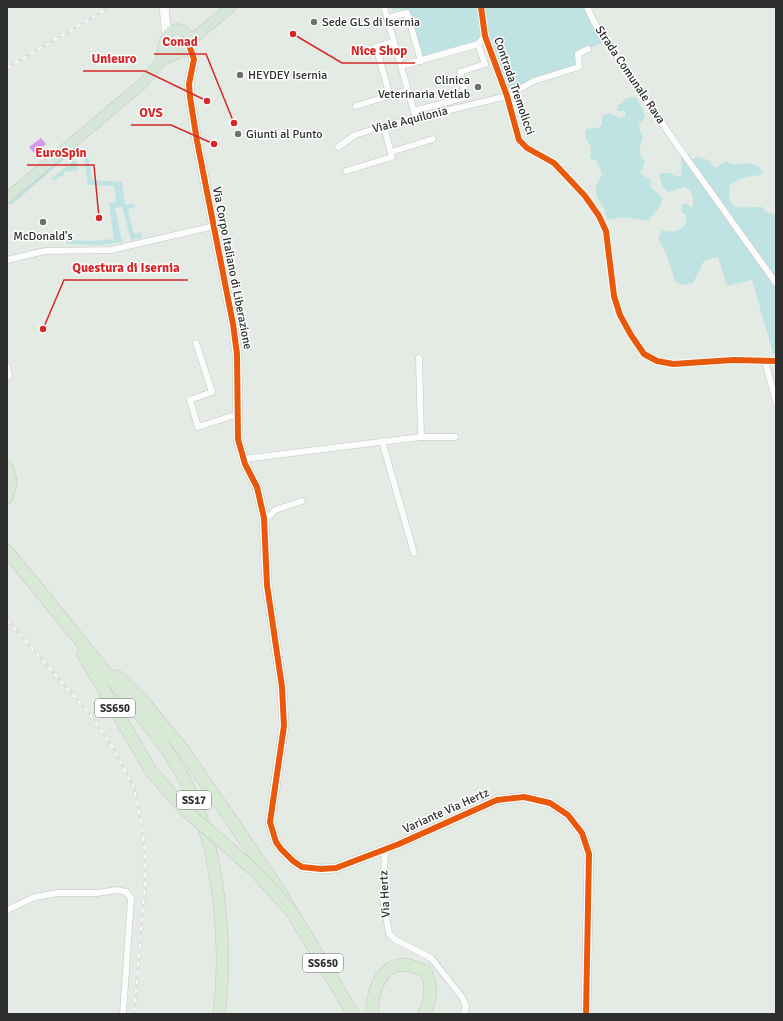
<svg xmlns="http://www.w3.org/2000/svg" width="783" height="1021" viewBox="0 0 783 1021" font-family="Signika,sans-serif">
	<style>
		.green { fill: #bfe2e3 }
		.water { fill: #d39aea }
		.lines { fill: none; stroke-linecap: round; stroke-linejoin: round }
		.street-casing { stroke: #c4c5c3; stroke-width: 7 }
		.secondary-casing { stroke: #c4c5c3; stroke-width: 10 }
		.primary-casing { stroke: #c4c6c4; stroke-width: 11 }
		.highway-casing { stroke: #c4c6c4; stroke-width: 13 }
		.street { stroke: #fbfcfb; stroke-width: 6 }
		.secondary { stroke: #fbfcfb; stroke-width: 9 }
		.primary { stroke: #d6e7da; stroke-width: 10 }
		.highway { stroke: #d8e9d6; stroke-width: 12 }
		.rail-casing { stroke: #e0dfe0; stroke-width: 3 }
		.rail { stroke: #fff; stroke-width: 1.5; stroke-dasharray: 4.5; stroke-linecap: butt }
		.highway-bridge-casing { stroke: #c4c6c4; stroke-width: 13; stroke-linecap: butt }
		.highway-bridge { stroke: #d8e9d6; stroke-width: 12 }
		.cycleway-casing { stroke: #fff; stroke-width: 8 }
		.cycleway { stroke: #e8590c; stroke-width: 6 }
		.poi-dot { fill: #6e706e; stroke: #fff; stroke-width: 1.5 }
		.labels { text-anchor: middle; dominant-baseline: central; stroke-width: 3; stroke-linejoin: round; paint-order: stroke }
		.shield { fill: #fff; stroke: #6d6d6d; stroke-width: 1 }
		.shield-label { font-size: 11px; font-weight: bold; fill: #2e2e2e }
		.poi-label { font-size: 12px; fill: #2e2e2e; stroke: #fff; text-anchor: start }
		.street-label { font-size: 12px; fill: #2e2e2e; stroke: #fff }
		.leader { fill: none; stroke: #d62828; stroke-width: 1.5 }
		.callout-dot { fill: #d62828; stroke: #fff; stroke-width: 1.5 }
		.callout-label { font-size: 13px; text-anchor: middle; font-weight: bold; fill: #d62828; stroke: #fff; stroke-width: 3; stroke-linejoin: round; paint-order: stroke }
	</style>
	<rect width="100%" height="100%" fill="#e4ebe4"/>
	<g class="green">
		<polygon points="392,7 587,7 607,40 578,54 579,67 534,81 507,96 485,36 478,44 421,61 407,13 399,9 393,11"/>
		<polygon points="635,97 643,109 645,117 639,124 640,132 643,134 639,153 645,162 640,173 651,180 650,187 663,198 660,206 648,221 623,217 607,220 604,208 598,199 595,188 602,174 597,161 590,158 591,147 586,139 585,130 592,127 597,129 602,125 602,116 609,113 621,118 625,116 625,111 618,111 617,107 626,98"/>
		<polygon points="77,145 79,147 11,205 9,203"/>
		<polygon points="87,149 92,180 122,182 125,205 133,203 135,207 128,209 134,234 141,232 143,237 131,240 122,206 115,208 122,242 102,245 67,244 66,240 93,241 114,239 109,203 116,202 114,186 88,185 84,154"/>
		<path d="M686 153 690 154 692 159 698 157 708 160 715 168 727 161 731 164C743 165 757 159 763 173L760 175 742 178 730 185C725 213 742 207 762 207L767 212 776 215V353H773L752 280 727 286 718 257 704 261 693 283 682 285 675 281 666 253 658 239 662 230C672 233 679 232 686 224V215L681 211 682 205 686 203 692 208C695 199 693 191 684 187L668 192C663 187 659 181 660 173H669L678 177 682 174 681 158Z"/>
		<polygon points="74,160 77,162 78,170 64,172 64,176 58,177 58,179 53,181 52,178"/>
	</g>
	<polygon class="water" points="41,138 46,144 34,153 29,147"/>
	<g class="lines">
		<defs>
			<g id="street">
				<polyline points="384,7 415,115"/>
				<polyline points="481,7 485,36 507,96 519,140 527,148 554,163 585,196 599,216 606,231 614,296 620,315 631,335 644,354 657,361 673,364 733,360 776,361"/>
				<polyline points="587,7 594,22 675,142 776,283"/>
				<polyline points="387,18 407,13 421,61"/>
				<polyline points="401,66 478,44 485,36"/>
				<polyline points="390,96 376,47 394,42"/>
				<polyline points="356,106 408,90"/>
				<polyline points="414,111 466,97 460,72 485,64 478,44"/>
				<polyline points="338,147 355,135 381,127 507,96 534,81 579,67 578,54 588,49"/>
				<polyline points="391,152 433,139"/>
				<polyline points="346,171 392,157 384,126"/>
				<polyline points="7,260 45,251 111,250 214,226"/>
				<polyline points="196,343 212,392 190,400 198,427 238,414"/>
				<polyline points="419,358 421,437"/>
				<polyline points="765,361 776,402"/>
				<polyline points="7,366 9,376"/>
				<polyline points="382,441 414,553"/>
				<polyline points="243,459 421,437 455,437"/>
				<polyline points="264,518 271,515 275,510 302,501"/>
				<polyline points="385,850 383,899 389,933 394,939 431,958 462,997 466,1006 464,1014"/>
				<polyline points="7,910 35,897 58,893 97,893 117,890 126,892 131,898 123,1014"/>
			</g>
			<g id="secondary">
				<polyline points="164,7 167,36"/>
				<polyline points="189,45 194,59 189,84 190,97 197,141 233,324 237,354 238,439 245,464 257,487 264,518 267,585 282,687 284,726 270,822 276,842 281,849 293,861 302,867 321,869 336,868 399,844 497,800 524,797 550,803 568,815 582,833 589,854 586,1014"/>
			</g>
			<g id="primary">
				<polyline points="190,43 196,36 231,7"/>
				<path d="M161 61C162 53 163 40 168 34 177 23 190 32 190 43L185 51 176 54 168 49 166 40"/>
				<polyline points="7,198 143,83 161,61 176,54"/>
			</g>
			<g id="highway">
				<polyline points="7,467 11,482 7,497"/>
				<path d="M7 551C43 594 77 637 112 680 139 714 169 747 188 786 219 847 228 946 219 1014"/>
				<polyline points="83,654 151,771 184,809"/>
				<polyline points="117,676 147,706 184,751 279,890 353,1014"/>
				<path d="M372 1014C373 980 389 951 426 972 432 988 432 999 424 1014"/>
			</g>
		</defs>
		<use href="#street" class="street-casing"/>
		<use href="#secondary" class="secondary-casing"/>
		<use href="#primary" class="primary-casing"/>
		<use href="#highway" class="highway-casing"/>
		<use href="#street" class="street"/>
		<use href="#secondary" class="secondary"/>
		<use href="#primary" class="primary"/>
		<use href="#highway" class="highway"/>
		<defs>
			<g id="rail">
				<polyline points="7,68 110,7"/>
				<polyline points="7,620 89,713 115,751 134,788 142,826 145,856 145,884 134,1014"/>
			</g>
		</defs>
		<use href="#rail" class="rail-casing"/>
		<use href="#rail" class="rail"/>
		<defs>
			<polyline id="highway-bridge" points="184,809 255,871 293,913"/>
		</defs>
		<use href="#highway-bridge" class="highway-bridge-casing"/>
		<use href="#highway-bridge" class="highway-bridge"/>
		<defs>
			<g id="cycleway">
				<polyline points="481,7 485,36 507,96 519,140 527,148 554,163 585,196 599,216 606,231 614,296 620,315 631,335 644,354 657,361 673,364 733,360 776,361"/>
				<polyline points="189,45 194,59 189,84 190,97 197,141 233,324 237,354 238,439 245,464 257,487 264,518 267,585 282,687 284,726 270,822 276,842 281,849 293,861 302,867 321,869 336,868 399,844 497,800 524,797 550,803 568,815 582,833 589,854 586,1014"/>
			</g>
		</defs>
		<use href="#cycleway" class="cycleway-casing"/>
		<use href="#cycleway" class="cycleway"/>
	</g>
	<g class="poi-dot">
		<circle cx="314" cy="22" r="4"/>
		<circle cx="240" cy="75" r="4"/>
		<circle cx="478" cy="87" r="4"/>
		<circle cx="238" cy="134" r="4"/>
		<circle cx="43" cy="222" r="4"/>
	</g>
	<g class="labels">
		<g class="shield">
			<rect x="95" y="699" width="40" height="18" rx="3"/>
			<rect x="177" y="791" width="34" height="18" rx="3"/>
			<rect x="303" y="954" width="40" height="18" rx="3"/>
		</g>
		<g class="shield-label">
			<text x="115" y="708">SS650</text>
			<text x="194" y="800">SS17</text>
			<text x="323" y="963">SS650</text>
		</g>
		<g class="poi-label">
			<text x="322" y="22">Sede GLS di Isernia</text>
			<text x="248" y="75">HEYDEY Isernia</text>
			<text x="470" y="80" text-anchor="end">Clinica<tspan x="470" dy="14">Veterinaria Vetlab</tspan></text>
			<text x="246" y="134">Giunti al Punto</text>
			<text x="43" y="236" text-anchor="middle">McDonald's</text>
		</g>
		<g class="street-label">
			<text transform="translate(630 75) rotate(56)">Strada Comunale Rava</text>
			<text transform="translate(514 86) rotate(71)">Contrada Tremolicci</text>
			<text transform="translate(410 120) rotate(-14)">Viale Aquilonia</text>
			<text transform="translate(232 268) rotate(79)">Via Corpo Italiano di Liberazione</text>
			<text transform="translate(446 811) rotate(-24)">Variante Via Hertz</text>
			<text transform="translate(385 894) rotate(-93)">Via Hertz</text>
		</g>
	</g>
	<path class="leader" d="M234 123L206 54H154M293 34L342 63H415M207 101L145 71H83M214 144L171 125H131M99 218L94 165H27M43 329L64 280H188"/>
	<g class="callout-dot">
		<circle cx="234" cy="123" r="4"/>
		<circle cx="293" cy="34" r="4"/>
		<circle cx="207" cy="101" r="4"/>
		<circle cx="214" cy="144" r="4"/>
		<circle cx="99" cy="218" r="4"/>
		<circle cx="43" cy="329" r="4"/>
	</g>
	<g class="callout-label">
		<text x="180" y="46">Conad</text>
		<text x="379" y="55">Nice Shop</text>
		<text x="114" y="63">Unieuro</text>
		<text x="151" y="117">OVS</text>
		<text x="61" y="157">EuroSpin</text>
		<text x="126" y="272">Questura di Isernia</text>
	</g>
	<rect width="783" height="1021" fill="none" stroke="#2e2e2e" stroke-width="16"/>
</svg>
